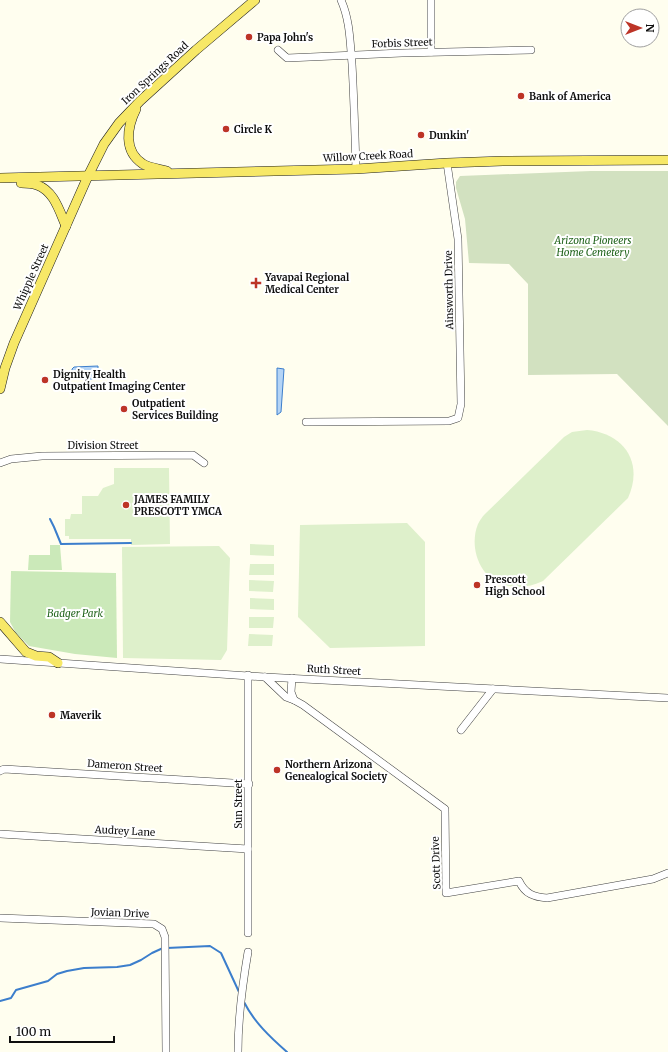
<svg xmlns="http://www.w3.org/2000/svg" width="668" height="1052" viewBox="0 0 668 1052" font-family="Merriweather,serif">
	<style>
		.green { fill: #cbe9b9 }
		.cemetery { fill: #d2e1c0 }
		.pitch { fill: #def0cb }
		.water { fill: #b4d4f6; stroke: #3c7ecc }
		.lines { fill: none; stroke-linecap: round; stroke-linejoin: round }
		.stream { stroke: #3c7ecc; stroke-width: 2 }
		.minor-casing { stroke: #414141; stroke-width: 8 }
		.major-casing { stroke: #1f1f1f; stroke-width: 10 }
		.minor { stroke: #fff; stroke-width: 7 }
		.major { stroke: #f7e867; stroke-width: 9 }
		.poi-dot { fill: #bd3427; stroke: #fff; stroke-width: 1.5 }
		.labels { text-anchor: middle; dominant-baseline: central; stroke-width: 4; stroke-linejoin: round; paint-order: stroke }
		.poi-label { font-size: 10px; font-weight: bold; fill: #0e0e0e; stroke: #fff; text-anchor: start }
		.street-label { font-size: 10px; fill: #0e0e0e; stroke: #fff }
		.park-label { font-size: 10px; font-style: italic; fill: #23651e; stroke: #fff }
	</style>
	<rect width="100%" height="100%" fill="#fffeef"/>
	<g class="green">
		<polygon points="50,545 60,545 62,570 28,570 29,555 50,555"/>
		<polygon points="11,571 116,573 117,658 75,654 29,646 16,633 10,622"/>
	</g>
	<polygon class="cemetery" points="591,171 668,171 668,426 617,374 528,375 528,284 509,264 469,263 465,219 456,188 456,182 460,176"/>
	<g class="pitch">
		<path d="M587 430C624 433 644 463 628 498L543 581C514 595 480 584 475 548 474 540 475 531 478 524 480 520 482 517 485 514L564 437 572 432Z"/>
		<polygon points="114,468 169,468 170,544 131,545 131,539 69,539 69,536 65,536 65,519 70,519 71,514 82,514 82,496 98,496 103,488 114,484"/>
		<polygon points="407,523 425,542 425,646 330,648 298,617 300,525"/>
		<polygon points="250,544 274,545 274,556 250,555"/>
		<polygon points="219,546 230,558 227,650 221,660 123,658 122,547"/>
		<polygon points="250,564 274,564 274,575 249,575"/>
		<polygon points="249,580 274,581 273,592 249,591"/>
		<polygon points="250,598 274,599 274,610 250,609"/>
		<polygon points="249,617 274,617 273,628 249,628"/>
		<polygon points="249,634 273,635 272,646 248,646"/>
	</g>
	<g class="water">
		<polygon points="98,366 98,379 73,379 72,369 74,367"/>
		<polygon points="277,368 284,369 281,412 277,415"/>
	</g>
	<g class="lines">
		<g class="stream">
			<polyline points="50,519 54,527 61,544 131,543"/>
			<polyline points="167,948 210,946 221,953 239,992"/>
			<polyline points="0,1001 11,998 16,990 48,981 57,974 67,971 84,968 117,967 130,965 141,960 152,953 163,948"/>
			<path d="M244 1002C254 1022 270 1037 287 1052"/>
		</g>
		<defs>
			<g id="minor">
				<path d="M341 0C350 20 350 42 352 64 354 99 355 134 356 169"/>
				<polyline points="431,0 431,52"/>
				<polyline points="278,50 287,58 402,53 531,50"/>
				<polyline points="306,422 449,421 458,418 461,404 458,239 447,163"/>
				<polyline points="0,463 11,459 42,456 193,455 204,463"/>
				<polyline points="0,659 265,677 668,698"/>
				<polyline points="265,677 286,697 294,700 291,692 292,678"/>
				<path d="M294 700 303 705 445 809 446 893 519 881C525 894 534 897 547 898L653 879 668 873"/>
				<polyline points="461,730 493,689"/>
				<polyline points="0,771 4,769 249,784"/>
				<polyline points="0,834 248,849"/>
				<polyline points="0,918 154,924 162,929 165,937 166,1052"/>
				<polyline points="248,933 248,675"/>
				<path d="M238 1052C238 1017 242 987 248 952"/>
			</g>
			<g id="major">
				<path d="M136 109C127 127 123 151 143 164 150 168 160 169 167 171"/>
				<polyline points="0,178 356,169 447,163 503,161 668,160"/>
				<path d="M21 183C26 183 32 183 37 185 54 191 59 210 66 226"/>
				<polyline points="0,389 5,368 14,343 88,176 104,144 119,123 140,101 196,50 255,0"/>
				<polyline points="0,622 26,652 36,656 49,657 58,663"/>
			</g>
		</defs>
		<use href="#minor" class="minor-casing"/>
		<use href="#major" class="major-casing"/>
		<use href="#minor" class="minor"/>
		<use href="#major" class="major"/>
	</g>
	<g class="poi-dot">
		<circle cx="249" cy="37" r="4"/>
		<circle cx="521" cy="96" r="4"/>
		<circle cx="226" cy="129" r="4"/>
		<circle cx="421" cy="135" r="4"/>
		<path d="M254 277h4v4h4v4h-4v4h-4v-4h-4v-4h4z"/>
		<circle cx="45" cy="380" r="4"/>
		<circle cx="124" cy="409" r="4"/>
		<circle cx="126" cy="505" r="4"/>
		<circle cx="477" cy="585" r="4"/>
		<circle cx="52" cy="715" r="4"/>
		<circle cx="277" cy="770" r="4"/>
	</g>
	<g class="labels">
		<g class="poi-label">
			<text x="257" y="37">Papa John's</text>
			<text x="529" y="96">Bank of America</text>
			<text x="234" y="129">Circle K</text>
			<text x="429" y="135">Dunkin'</text>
			<text x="265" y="277">Yavapai Regional<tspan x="265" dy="12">Medical Center</tspan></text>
			<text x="53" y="374">Dignity Health<tspan x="53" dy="12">Outpatient Imaging Center</tspan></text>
			<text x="132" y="403">Outpatient<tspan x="132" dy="12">Services Building</tspan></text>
			<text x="134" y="499">JAMES FAMILY<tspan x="134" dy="12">PRESCOTT YMCA</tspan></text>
			<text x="485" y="579">Prescott<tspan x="485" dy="12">High School</tspan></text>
			<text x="60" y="715">Maverik</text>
			<text x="285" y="764">Northern Arizona<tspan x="285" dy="12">Genealogical Society</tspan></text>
		</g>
		<g class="street-label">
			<text transform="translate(402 43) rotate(-2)">Forbis Street</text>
			<text transform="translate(155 73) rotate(-43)">Iron Springs Road</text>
			<text transform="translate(368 156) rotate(-3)">Willow Creek Road</text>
			<text transform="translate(31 277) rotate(-66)">Whipple Street</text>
			<text transform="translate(449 290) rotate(-91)">Ainsworth Drive</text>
			<text x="103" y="445">Division Street</text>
			<text transform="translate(334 670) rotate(3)">Ruth Street</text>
			<text transform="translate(125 766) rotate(4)">Dameron Street</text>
			<text transform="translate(238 804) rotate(-90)">Sun Street</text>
			<text transform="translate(125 831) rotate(3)">Audrey Lane</text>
			<text transform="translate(436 863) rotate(-92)">Scott Drive</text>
			<text transform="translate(120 913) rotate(2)">Jovian Drive</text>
		</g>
		<g class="park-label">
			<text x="593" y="240">Arizona Pioneers<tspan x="593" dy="12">Home Cemetery</tspan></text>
			<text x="75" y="613">Badger Park</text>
		</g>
	</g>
	<g transform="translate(640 28) rotate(90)"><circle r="19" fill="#ffffff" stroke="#9f9f9f"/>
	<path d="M0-3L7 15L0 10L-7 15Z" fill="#bd3427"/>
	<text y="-6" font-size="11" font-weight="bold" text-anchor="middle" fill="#0e0e0e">N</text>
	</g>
	<path d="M10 1036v6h104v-6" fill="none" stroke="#0e0e0e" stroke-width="2"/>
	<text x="16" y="1036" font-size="12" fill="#0e0e0e" stroke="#ffffff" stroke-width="3" paint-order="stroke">100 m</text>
</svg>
